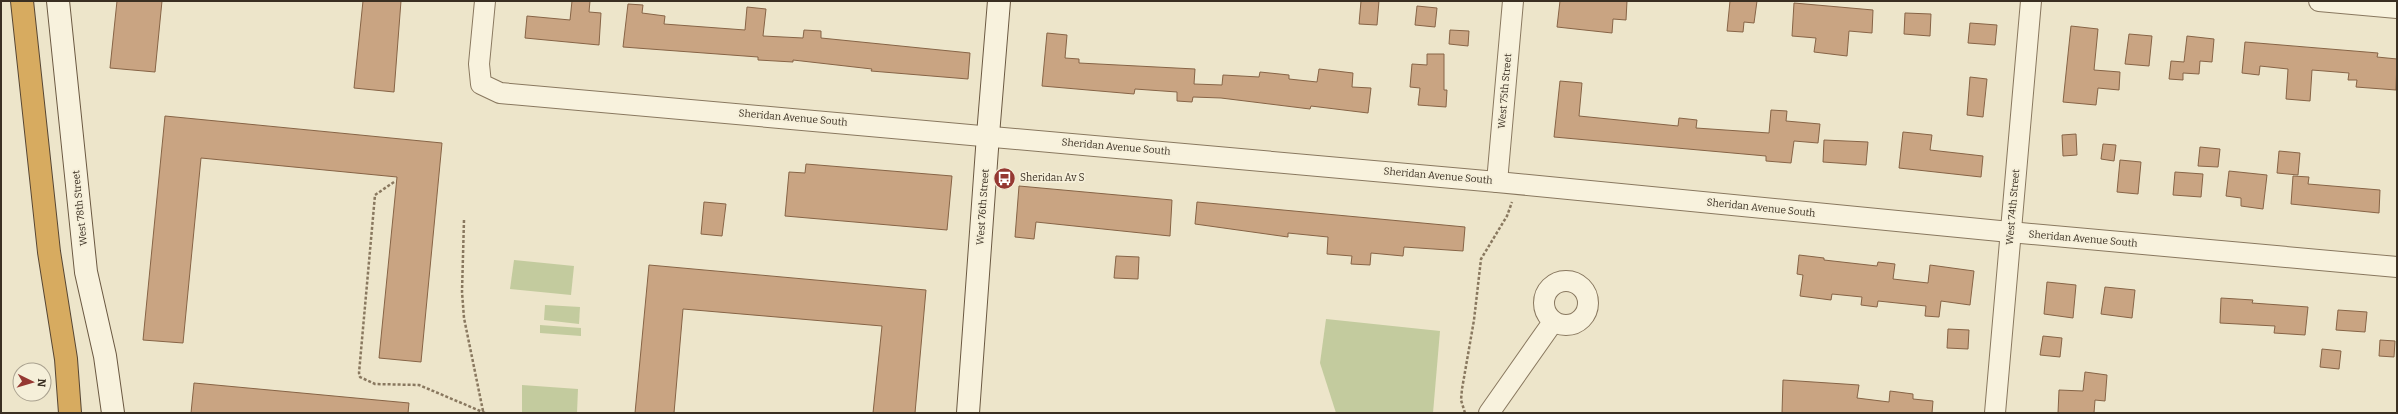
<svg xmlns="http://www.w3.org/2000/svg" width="2398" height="414" viewBox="0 0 2398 414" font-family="Bitter,serif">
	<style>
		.green { fill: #c3cb9e }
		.building { fill: #c9a482; stroke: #876446 }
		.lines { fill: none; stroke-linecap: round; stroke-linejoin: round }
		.street-casing { stroke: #89785f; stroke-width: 22 }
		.secondary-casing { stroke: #6b5942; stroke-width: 24 }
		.highway-casing { stroke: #574633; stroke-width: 24 }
		.path { stroke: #89785f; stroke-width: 2.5; stroke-dasharray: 3 2; stroke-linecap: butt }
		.street { stroke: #f8f2dd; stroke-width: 20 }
		.secondary { stroke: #f8f2dd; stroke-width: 22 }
		.highway { stroke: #d7ab60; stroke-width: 22 }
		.labels { text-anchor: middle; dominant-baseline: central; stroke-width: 3.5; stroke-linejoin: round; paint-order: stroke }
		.street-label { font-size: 10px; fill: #3a2f22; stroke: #f5efd9 }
		.poi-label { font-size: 10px; fill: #3a2f22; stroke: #f5efd9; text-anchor: start }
	</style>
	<rect width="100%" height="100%" fill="#ede5ca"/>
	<g class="green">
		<polygon points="514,260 574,266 571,295 510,289"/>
		<polygon points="545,305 580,307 579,324 544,320"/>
		<polygon points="1326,319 1440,331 1433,413 1336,413 1320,363"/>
		<polygon points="540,325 581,328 581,336 540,333"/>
		<polygon points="522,385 578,389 577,413 522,413"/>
	</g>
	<g class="building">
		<polygon points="117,1 162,1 155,72 110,68"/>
		<polygon points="363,1 401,1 394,92 354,88"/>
		<polygon points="572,1 590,1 589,12 601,13 599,45 525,38 527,16 570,20"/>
		<polygon points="1361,1 1379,1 1377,25 1359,24"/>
		<polygon points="1560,1 1627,1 1626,20 1613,19 1612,33 1557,27"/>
		<polygon points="1730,1 1757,1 1754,23 1744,22 1743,32 1727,31"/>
		<polygon points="1794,3 1873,10 1872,33 1849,31 1847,56 1814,52 1816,38 1792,36"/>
		<polygon points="628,4 643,5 642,13 665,16 664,24 745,30 747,7 766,9 763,36 803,38 804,30 821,31 821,38 970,53 968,79 871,71 872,69 793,60 793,62 758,60 758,57 623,47"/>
		<polygon points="1417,6 1437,8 1435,27 1415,25"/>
		<polygon points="1905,13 1931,14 1930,36 1904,34"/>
		<polygon points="1970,23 1997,25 1995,45 1968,43"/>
		<polygon points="2071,26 2098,29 2094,70 2120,72 2119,90 2098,88 2096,105 2063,102"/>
		<polygon points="1450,30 1469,31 1468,46 1449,44"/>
		<polygon points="1047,33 1067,35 1065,58 1079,59 1079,63 1195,69 1194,84 1222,85 1223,75 1259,77 1260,72 1289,75 1289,79 1317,82 1319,69 1353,73 1352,87 1371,88 1368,113 1311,106 1310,109 1221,98 1193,97 1192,102 1177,101 1177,92 1135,89 1134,94 1042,86"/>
		<polygon points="2129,34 2152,36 2149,66 2125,64"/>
		<polygon points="2187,36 2214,39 2212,62 2200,61 2199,74 2183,73 2183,80 2169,79 2171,61 2184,62"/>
		<polygon points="2245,42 2378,53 2377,57 2397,59 2396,90 2356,87 2357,80 2348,80 2349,73 2312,70 2310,101 2286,99 2288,69 2260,66 2259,75 2242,73"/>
		<polygon points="1427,54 1444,54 1444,90 1447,90 1446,107 1418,105 1420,88 1410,87 1412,64 1427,65"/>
		<polygon points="1970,77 1987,79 1983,117 1967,115"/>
		<polygon points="1560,81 1582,83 1579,116 1678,126 1679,118 1697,120 1696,128 1769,133 1771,110 1787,111 1786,121 1820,124 1818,143 1794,141 1791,163 1766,161 1766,156 1554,137"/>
		<polygon points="165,116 442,143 421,362 379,358 397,177 201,158 183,343 143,340"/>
		<polygon points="1903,132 1932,135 1930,150 1983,156 1981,177 1899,168"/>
		<polygon points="2076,134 2077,155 2063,156 2062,135"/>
		<polygon points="1824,140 1868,142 1866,165 1823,162"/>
		<polygon points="2103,144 2116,145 2114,161 2101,159"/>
		<polygon points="2200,147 2220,149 2218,167 2198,166"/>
		<polygon points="2279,151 2300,153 2298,175 2277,173"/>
		<polygon points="2120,160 2141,162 2138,194 2117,192"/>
		<polygon points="806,164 952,176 947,230 785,216 789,172 805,173"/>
		<polygon points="2229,171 2267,175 2263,209 2241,206 2241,198 2226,196"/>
		<polygon points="2175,172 2203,174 2201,197 2173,195"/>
		<polygon points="2293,176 2309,177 2308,184 2380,190 2379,213 2291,204"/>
		<polygon points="1019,186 1172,200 1170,236 1036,222 1034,239 1015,237"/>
		<polygon points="704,202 726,204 722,236 701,234"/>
		<polygon points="1197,202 1465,227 1463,251 1404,247 1403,256 1371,253 1370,265 1351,264 1352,256 1327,254 1328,237 1288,233 1288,237 1195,224"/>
		<polygon points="1799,255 1824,258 1824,260 1877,266 1878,262 1895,264 1893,279 1928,283 1930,265 1974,271 1970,305 1941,301 1939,317 1925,316 1926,306 1878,301 1877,307 1861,305 1862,297 1832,294 1831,300 1800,296 1803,275 1797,274"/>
		<polygon points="1116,256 1139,257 1138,279 1114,278"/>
		<polygon points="649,265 926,290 915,413 873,413 882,326 683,309 674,413 635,413"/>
		<polygon points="2047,282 2076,285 2073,318 2044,314"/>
		<polygon points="2105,287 2135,290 2132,318 2101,314"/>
		<polygon points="2221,298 2253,300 2252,303 2308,307 2305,335 2274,333 2275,326 2220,323"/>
		<polygon points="2338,310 2367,312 2365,332 2336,330"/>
		<polygon points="1948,329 1969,330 1968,349 1947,348"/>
		<polygon points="2043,336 2062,338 2060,357 2040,355"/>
		<polygon points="2380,340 2395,341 2394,357 2379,356"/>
		<polygon points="2322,349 2341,351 2339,369 2320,367"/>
		<polygon points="2085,372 2107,375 2105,401 2095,400 2094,413 2058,413 2059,390 2083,391"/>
		<polygon points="1783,380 1859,385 1857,398 1889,402 1890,391 1913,394 1913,399 1933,401 1932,413 1782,413"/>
		<polygon points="194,383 409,403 408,413 191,413"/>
	</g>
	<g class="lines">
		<defs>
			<g id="street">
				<polyline points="485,1 479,64 481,84 500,93 1497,182 2010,232 2397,267"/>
				<polyline points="2319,1 2397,8"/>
				<polyline points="1497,182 1513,1"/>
				<circle cx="1566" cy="303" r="22"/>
				<polyline points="1489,413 1553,322"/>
				<polyline points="1995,413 2031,1"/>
			</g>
			<g id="secondary">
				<polyline points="58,1 86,272 105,356 113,413"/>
				<polyline points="968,413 988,135 999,1"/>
			</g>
			<polyline id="highway" points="22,1 49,252 66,359 70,413"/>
		</defs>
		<use href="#street" class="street-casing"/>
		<use href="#secondary" class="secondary-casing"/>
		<use href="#highway" class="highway-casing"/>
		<g class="path">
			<polyline points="394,182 375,195 359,373 360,377 375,384 419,385 485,413"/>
			<polyline points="464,220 462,292 464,318 483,411"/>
			<polyline points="1465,413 1461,400 1462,389 1474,320 1481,259 1507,216 1512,202"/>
		</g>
		<use href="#street" class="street"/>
		<use href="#secondary" class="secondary"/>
		<use href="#highway" class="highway"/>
	</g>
	<defs>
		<symbol id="bus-disc" viewBox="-11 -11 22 22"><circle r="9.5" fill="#953832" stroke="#f5efd9"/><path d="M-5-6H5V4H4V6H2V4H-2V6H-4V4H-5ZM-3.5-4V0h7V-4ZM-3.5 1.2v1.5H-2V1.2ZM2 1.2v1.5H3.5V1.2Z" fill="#fff"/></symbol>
	</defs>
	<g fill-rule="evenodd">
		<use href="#bus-disc" x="992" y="166" width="25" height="25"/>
	</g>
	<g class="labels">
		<g class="street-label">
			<text transform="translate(1505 91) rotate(-85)">West 75th Street</text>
			<text transform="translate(793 118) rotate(5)">Sheridan Avenue South</text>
			<text transform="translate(1116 147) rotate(5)">Sheridan Avenue South</text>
			<text transform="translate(1438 176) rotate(5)">Sheridan Avenue South</text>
			<text transform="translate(983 207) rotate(-86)">West 76th Street</text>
			<text transform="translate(2013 207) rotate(-85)">West 74th Street</text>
			<text transform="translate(80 208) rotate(-96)">West 78th Street</text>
			<text transform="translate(1761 208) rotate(6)">Sheridan Avenue South</text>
			<text transform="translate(2083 239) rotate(5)">Sheridan Avenue South</text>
		</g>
		<g class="poi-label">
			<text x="1020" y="178">Sheridan Av S</text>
		</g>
	</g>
	<rect width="2398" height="414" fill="none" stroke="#3a2f22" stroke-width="4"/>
	<g transform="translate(32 382) rotate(95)"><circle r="19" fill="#f5efd9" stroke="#aaa290"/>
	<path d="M0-3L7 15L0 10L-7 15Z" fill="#953832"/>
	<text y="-6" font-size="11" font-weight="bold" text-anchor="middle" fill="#3a2f22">N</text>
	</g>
</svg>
